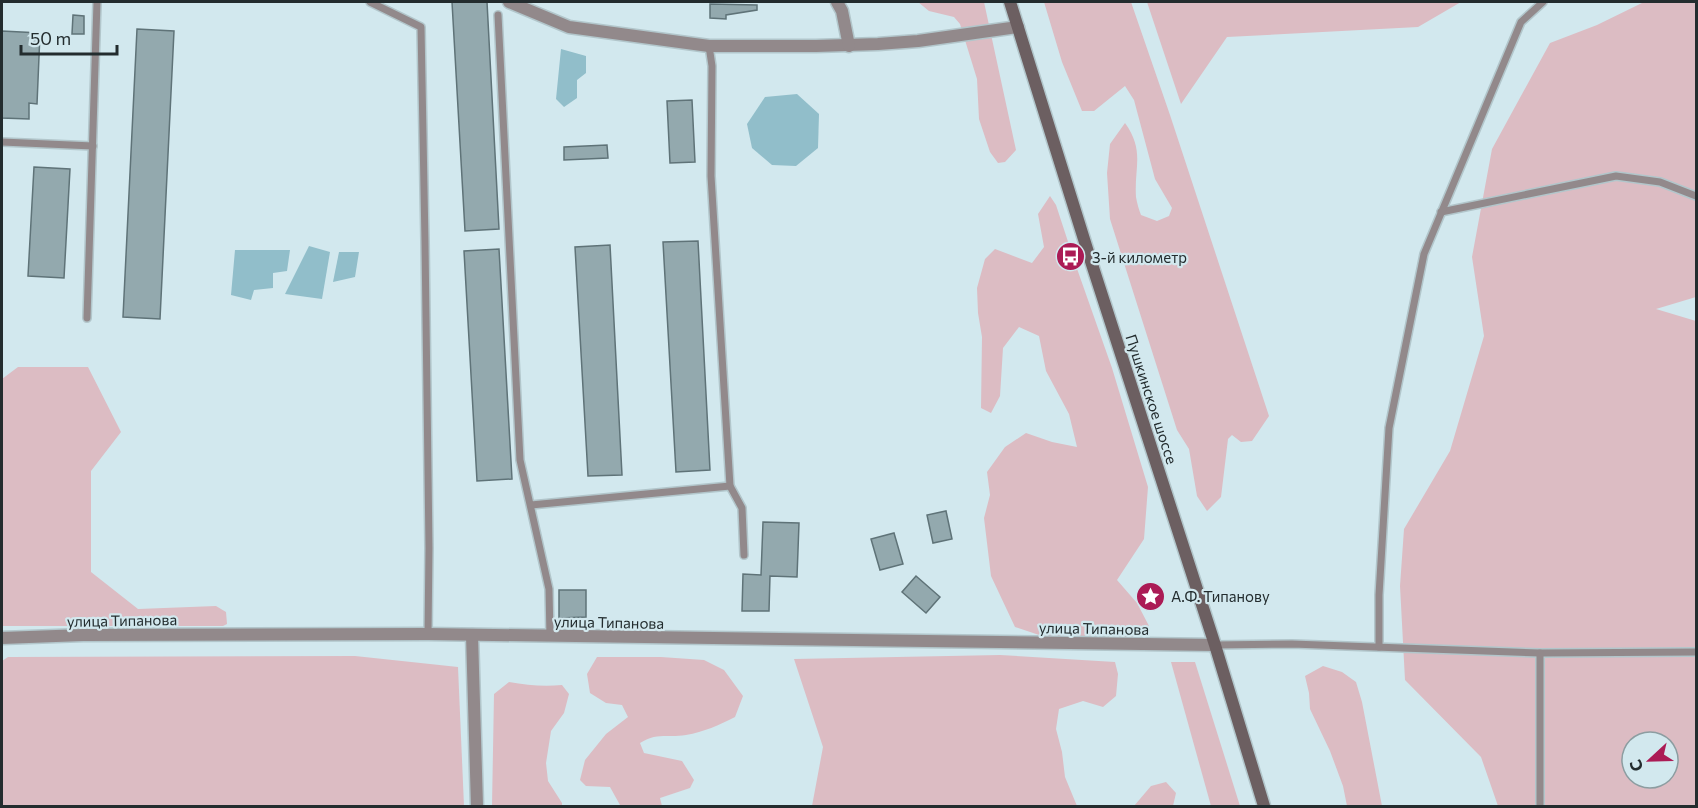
<svg xmlns="http://www.w3.org/2000/svg" width="1698" height="808" viewBox="0 0 1698 808" font-family="Commissioner,sans-serif">
	<style>
		.green { fill: #dcbcc3; fill-rule: evenodd }
		.water { fill: #91beca }
		.building { fill: #93a9ae; stroke: #5f7378; stroke-width: 1.5 }
		.lines { fill: none; stroke-linecap: round; stroke-linejoin: round }
		.lane-casing { stroke: #b2c6cb; stroke-width: 10 }
		.street-casing { stroke: #b2c6cb; stroke-width: 15 }
		.secondary-casing { stroke: #b2c6cb; stroke-width: 15 }
		.lane { stroke: #92898b; stroke-width: 7 }
		.street { stroke: #92898b; stroke-width: 12 }
		.secondary { stroke: #6c5f61; stroke-width: 12 }
		.labels { text-anchor: middle; dominant-baseline: central; stroke-width: 4.5; stroke-linejoin: round; paint-order: stroke }
		.poi-label { font-size: 15px; fill: #232c2e; stroke: #d2e8ee; text-anchor: start }
		.street-label { font-size: 15px; fill: #232c2e; stroke: #d2e8ee }
	</style>
	<rect width="100%" height="100%" fill="#d2e8ee"/>
	<g class="green">
		<polygon points="918,2 984,2 1016,150 1005,162 998,163 990,152 979,119 977,79 960,24 954,17 929,11"/>
		<path d="M1044 2H1131L1170 115 1269 416 1252 441 1241 442 1232 435 1228 439 1221 497 1207 511 1197 496 1189 449 1177 430 1110 219 1107 173 1110 144 1125 123C1145 151 1134 167 1136 197 1137 203 1139 210 1141 215L1157 221 1169 216 1172 208 1155 179 1134 100 1125 86 1094 111H1082L1062 62Z"/>
		<polygon points="1147,2 1461,2 1418,27 1227,37 1181,104"/>
		<path d="M1644 2H1696V297L1656 309 1696 321V806H1498L1481 757 1405 680 1400 586 1404 529 1450 451 1484 336 1472 257 1492 149 1550 43 1597 25ZM1632 742H1668V778H1632Z"/>
		<polygon points="1050,196 1056,205 1075,263 1112,368 1148,487 1144,539 1117,580 1137,603 1149,626 1126,643 1045,637 1015,627 991,576 984,518 990,495 987,472 1005,447 1026,433 1052,442 1077,447 1069,414 1046,371 1039,336 1019,327 1003,348 1000,396 991,413 981,408 982,337 978,313 977,288 985,259 995,249 1032,263 1044,247 1038,214"/>
		<polygon points="18,367 88,367 121,432 91,471 91,572 138,609 216,606 226,612 227,624 223,626 2,626 2,379"/>
		<polygon points="1000,655 1115,662 1118,674 1116,696 1103,707 1083,701 1059,709 1056,729 1062,752 1065,777 1077,806 812,806 823,747 794,659"/>
		<polygon points="355,656 458,667 464,806 2,806 2,661 8,657"/>
		<path d="M597 657H661L704 660 724 670 743 696 735 717C719 725 704 732 686 735 668 738 657 732 640 743L644 753 682 761 694 780 690 788 660 798 662 806H619L620 805 610 787 586 786 580 780 585 760 606 734 628 717 622 705 606 703 590 693 587 674Z"/>
		<polygon points="1171,662 1195,662 1240,806 1211,806"/>
		<polygon points="1323,666 1342,672 1356,682 1362,702 1382,806 1347,806 1343,786 1330,751 1310,709 1309,693 1305,676"/>
		<path d="M509 682C527 685 543 687 562 685L569 694 564 713 551 731 546 763 548 781 562 803V806H492L494 694Z"/>
		<polygon points="1166,782 1176,793 1173,806 1134,806 1151,786"/>
	</g>
	<g class="water">
		<polygon points="561,49 586,56 586,73 577,80 577,98 564,107 556,99"/>
		<polygon points="797,94 819,114 818,148 796,166 772,165 752,148 747,124 765,97"/>
		<polygon points="309,246 330,252 322,299 285,294"/>
		<polygon points="235,250 290,250 287,271 273,273 273,288 254,290 251,300 231,295"/>
		<polygon points="339,252 359,252 355,277 333,282"/>
	</g>
	<g class="building">
		<polygon points="452,2 487,2 499,229 465,231"/>
		<polygon points="710,4 757,5 757,10 726,15 726,19 710,18"/>
		<polygon points="73,15 84,16 84,34 72,34"/>
		<polygon points="137,29 174,31 160,319 123,317"/>
		<polygon points="2,31 40,33 37,104 29,103 29,119 2,118"/>
		<polygon points="692,100 695,162 670,163 667,101"/>
		<polygon points="607,145 608,158 564,160 564,147"/>
		<polygon points="34,167 70,169 64,278 28,276"/>
		<polygon points="698,241 710,470 676,472 663,242"/>
		<polygon points="610,245 622,475 588,476 575,247"/>
		<polygon points="499,249 512,479 477,481 464,251"/>
		<polygon points="946,511 952,539 933,543 927,515"/>
		<polygon points="763,522 799,523 797,577 770,576 769,611 742,611 743,574 761,575"/>
		<polygon points="894,533 903,564 880,570 871,539"/>
		<polygon points="916,576 940,597 926,613 902,592"/>
		<polygon points="559,590 586,590 586,617 559,618"/>
	</g>
	<g class="lines">
		<defs>
			<g id="lane">
				<polyline points="370,2 421,27 425,242 429,548 428,634"/>
				<polyline points="498,15 520,460 549,589 550,637"/>
				<polyline points="709,46 712,66 711,176 730,486 742,508 744,555"/>
				<polyline points="2,142 93,146"/>
				<polyline points="1441,212 1616,176 1660,182 1696,196"/>
				<polyline points="87,318 97,2"/>
				<polyline points="531,505 730,486"/>
				<polyline points="1215,645 1292,644 1540,653 1696,652"/>
				<polyline points="1379,647 1379,595 1389,428 1424,254 1521,22 1543,2"/>
				<polyline points="1540,806 1540,653"/>
			</g>
			<g id="street">
				<polyline points="509,2 569,27 709,46 816,46 878,44 918,41 1018,27"/>
				<polyline points="837,2 842,11 849,46"/>
				<polyline points="472,635 477,806"/>
				<polyline points="2,638 83,635 428,634 1215,645"/>
			</g>
			<polyline id="secondary" points="1010,2 1088,252 1215,645 1264,806"/>
		</defs>
		<use href="#lane" class="lane-casing"/>
		<use href="#street" class="street-casing"/>
		<use href="#secondary" class="secondary-casing"/>
		<use href="#lane" class="lane"/>
		<use href="#street" class="street"/>
		<use href="#secondary" class="secondary"/>
	</g>
	<defs>
		<symbol id="bus-disc" viewBox="-11 -11 22 22"><circle r="9.5" fill="#ab1b55" stroke="#d2e8ee"/><path d="M-5-6H5V4H4V6H2V4H-2V6H-4V4H-5ZM-3.5-4V0h7V-4ZM-3.5 1.2v1.5H-2V1.2ZM2 1.2v1.5H3.5V1.2Z" fill="#fff"/></symbol>
		<symbol id="sight-disc" viewBox="-11 -11 22 22"><circle r="9.5" fill="#ab1b55" stroke="#d2e8ee"/><path d="M0-6L1.8-2.2L6-1.7L2.9 1.2L3.7 5.4L0 3.3L-3.7 5.4L-2.9 1.2L-6-1.7L-1.8-2.2Z" fill="#fff"/></symbol>
	</defs>
	<g fill-rule="evenodd">
		<use href="#bus-disc" x="1054" y="240" width="33" height="33"/>
		<use href="#sight-disc" x="1134" y="580" width="33" height="33"/>
	</g>
	<g class="labels">
		<g class="poi-label">
			<text x="1092" y="257">3-й километр</text>
			<text x="1171" y="596">А.Ф. Типанову</text>
		</g>
		<g class="street-label">
			<text transform="translate(1152 399) rotate(72)">Пушкинское шоссе</text>
			<text transform="translate(122 620) rotate(-1)">улица Типанова</text>
			<text transform="translate(609 622) rotate(1)">улица Типанова</text>
			<text transform="translate(1094 628) rotate(1)">улица Типанова</text>
		</g>
	</g>
	<rect width="1698" height="808" fill="none" stroke="#232c2e" stroke-width="6"/>
	<g transform="translate(1650 760) rotate(248)"><circle r="28" fill="#d2e8ee" stroke="#8c9da1" stroke-width="1.5"/>
	<path d="M0-4.5L10 22L0 15L-10 22Z" fill="#ab1b55"/>
	<text y="-9" font-size="16" font-weight="bold" text-anchor="middle" fill="#232c2e">С</text>
	</g>
	<path d="M21 45v9h96v-9" fill="none" stroke="#232c2e" stroke-width="3"/>
	<text x="30" y="45" font-size="18" fill="#232c2e" stroke="#d2e8ee" stroke-width="4.5" paint-order="stroke">50 m</text>
</svg>
